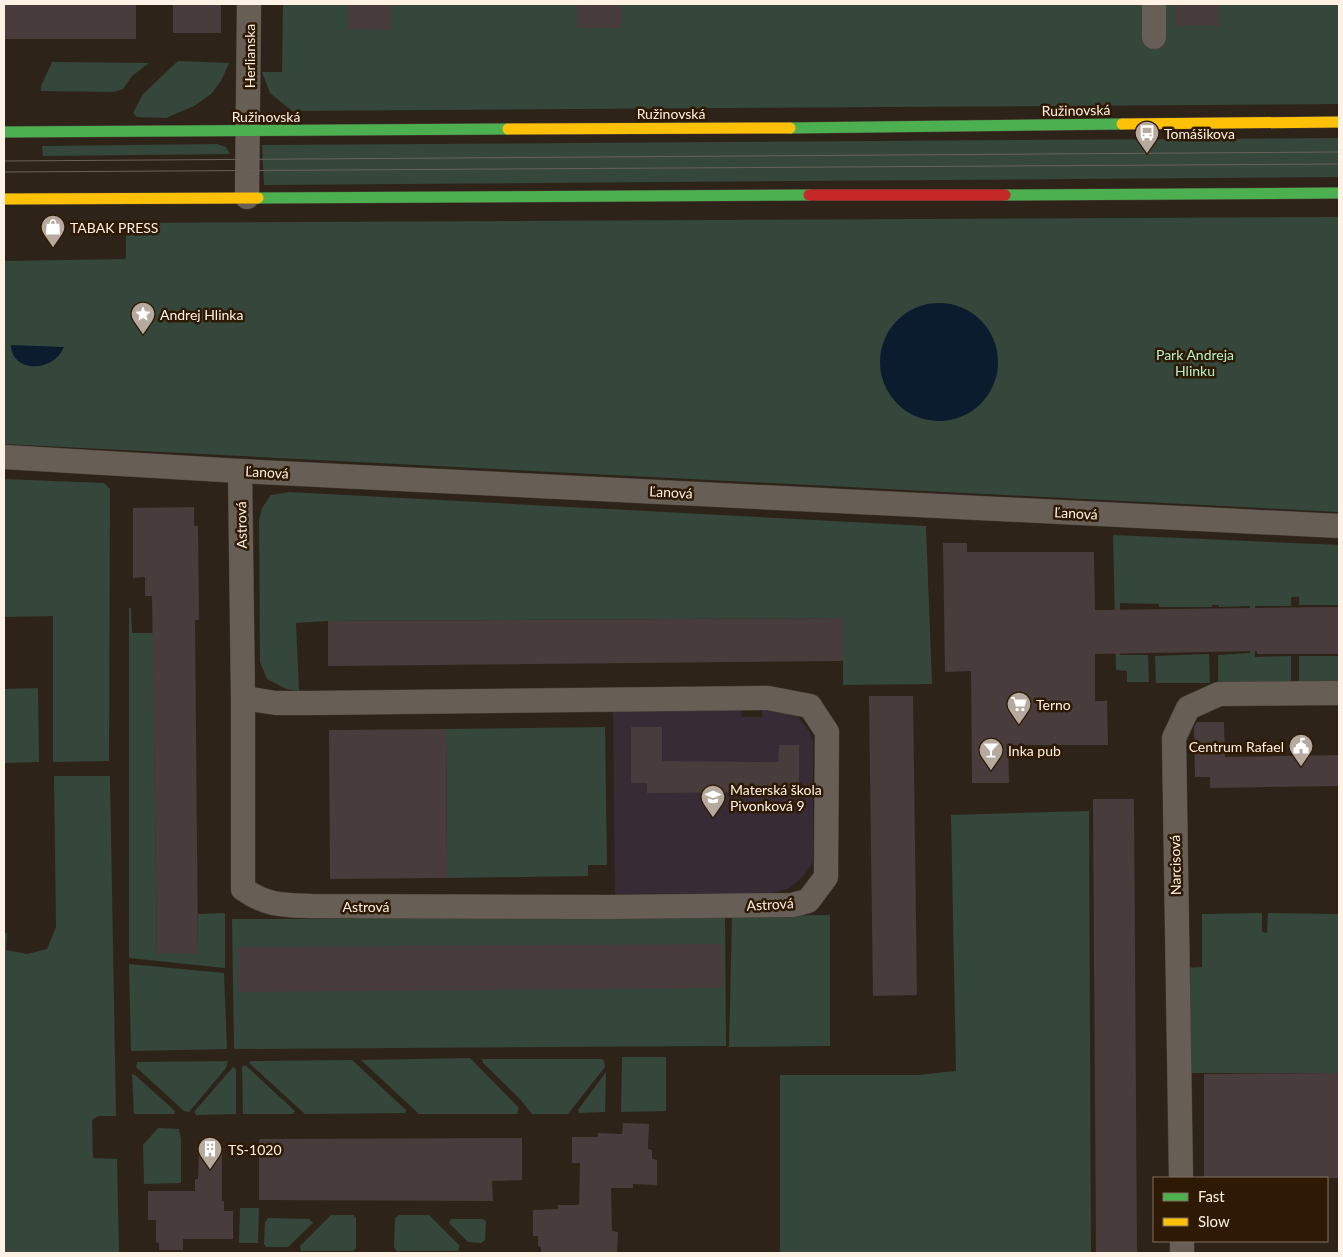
<svg xmlns="http://www.w3.org/2000/svg" width="1343" height="1257" viewBox="0 0 1343 1257" font-family="Lato,sans-serif">
	<style>
		.education { fill: #372b35 }
		.green { fill: #34473a }
		.water { fill: #0b1c2e }
		.building { fill: #483d3c }
		.lines { fill: none; stroke-linecap: round; stroke-linejoin: round }
		.street-casing { stroke: #483e36; stroke-width: 25 }
		.fast-casing { stroke: #483e36; stroke-width: 12 }
		.slow-casing { stroke: #483e36; stroke-width: 12 }
		.jam-casing { stroke: #483e36; stroke-width: 12 }
		.street { stroke: #675e55; stroke-width: 24 }
		.fast { stroke: #4caf50; stroke-width: 11 }
		.slow { stroke: #ffc107; stroke-width: 11 }
		.jam { stroke: #c62828; stroke-width: 11 }
		.tram { stroke: #6a6159; stroke-width: 1 }
		.labels { text-anchor: middle; dominant-baseline: central; stroke-width: 5; stroke-linejoin: round; paint-order: stroke }
		.street-label { font-size: 14px; fill: #fff1e4; stroke: #2e1a04 }
		.poi-label { font-size: 14px; fill: #fff1e4; stroke: #2e1a04; text-anchor: start }
		.park-label { font-size: 14px; fill: #b3f1ce; stroke: #2e1a04 }
	</style>
	<rect width="100%" height="100%" fill="#2e2318"/>
	<polygon class="education" points="741,709 742,717 762,717 762,709 790,712 799,718 809,731 813,743 813,862 803,877 788,889 771,893 615,894 613,710"/>
	<g class="green">
		<polygon points="283,4 1339,4 1339,104 292,111 270,93 262,72 282,72"/>
		<polygon points="178,61 229,63 221,81 211,94 194,106 166,118 137,117 133,113 143,94"/>
		<polygon points="52,62 149,63 132,76 123,89 114,92 41,91 41,86"/>
		<polygon points="1339,138 1339,177 264,185 262,145"/>
		<polygon points="217,144 226,147 230,154 43,156 42,146"/>
		<polygon points="1339,217 1339,512 4,444 4,261 126,259 126,223"/>
		<polygon points="4,479 104,483 110,489 109,761 53,762 53,616 4,617"/>
		<polygon points="289,492 926,526 932,684 843,685 843,618 328,621 296,623 299,691 286,689 267,679 260,662 259,520 262,508 271,495"/>
		<polygon points="1113,535 1339,545 1339,605 1299,605 1299,597 1291,597 1291,606 1255,606 1255,657 1291,656 1291,682 1218,683 1218,655 1250,653 1250,606 1219,607 1219,605 1212,605 1212,607 1159,607 1159,604 1120,603 1120,655 1148,655 1149,682 1127,682 1127,671 1116,670"/>
		<polygon points="129,608 131,608 132,633 153,633 157,954 198,954 198,914 225,913 225,968 129,958"/>
		<polygon points="1209,654 1210,683 1156,683 1155,656"/>
		<rect x="1299" y="656" width="40" height="26"/>
		<polygon points="38,688 39,762 4,763 4,689"/>
		<polygon points="605,727 607,865 588,865 588,876 447,878 446,729"/>
		<polygon points="54,776 110,776 116,1116 98,1116 92,1120 93,1158 117,1159 119,1253 4,1253 4,933 7,933 6,950 27,954 47,949 56,927"/>
		<polygon points="1089,811 1091,1253 780,1253 780,1075 918,1075 956,1071 951,815"/>
		<polygon points="1262,913 1262,932 1267,933 1268,913 1339,914 1339,1073 1183,1073 1181,968 1202,967 1202,914"/>
		<polygon points="830,915 830,1046 729,1047 732,916"/>
		<polygon points="725,917 726,1046 234,1049 232,919"/>
		<polygon points="129,964 224,973 227,1049 131,1051"/>
		<polygon points="622,1057 666,1057 666,1111 621,1112"/>
		<polygon points="470,1058 519,1108 517,1114 419,1114 361,1060"/>
		<polygon points="482,1059 602,1059 604,1061 605,1067 568,1114 532,1114 520,1099 483,1063"/>
		<polygon points="352,1060 406,1110 405,1113 305,1114 249,1063 250,1061"/>
		<polygon points="228,1061 226,1068 189,1112 184,1111 136,1067 137,1062"/>
		<polygon points="245,1065 295,1111 293,1114 243,1114 242,1067"/>
		<polygon points="233,1067 236,1069 236,1114 196,1115 194,1112"/>
		<polygon points="606,1072 605,1112 579,1113 578,1110"/>
		<polygon points="132,1074 135,1075 175,1111 174,1114 134,1114"/>
		<polygon points="158,1128 179,1129 181,1139 181,1183 144,1184 143,1145"/>
		<polygon points="240,1208 259,1208 258,1243 239,1243"/>
		<polygon points="331,1215 353,1215 356,1218 356,1248 353,1251 301,1251 300,1246"/>
		<polygon points="399,1215 429,1215 460,1246 458,1251 397,1251 394,1248 395,1218"/>
		<polygon points="268,1218 309,1219 313,1223 288,1247 266,1247 264,1244 265,1222"/>
		<polygon points="451,1219 483,1219 486,1221 485,1240 481,1243 468,1242 449,1223"/>
	</g>
	<g class="water">
		<circle cx="939" cy="362" r="59"/>
		<path d="M11 345 64 347C53 374 11 372 11 345Z"/>
	</g>
	<g class="building">
		<rect x="4" y="4" width="132" height="35"/>
		<rect x="173" y="4" width="48" height="29"/>
		<polygon points="348,4 392,4 392,30 348,29"/>
		<rect x="577" y="4" width="44" height="24"/>
		<rect x="1175" y="4" width="44" height="22"/>
		<polygon points="194,507 194,526 198,526 199,620 195,620 198,954 157,954 152,596 145,596 145,577 133,578 133,508"/>
		<polygon points="943,543 967,543 967,552 1094,552 1095,610 1339,607 1339,654 1257,654 1257,651 1095,654 1095,701 1107,701 1108,745 1008,745 1009,783 972,783 971,671 945,672"/>
		<polygon points="843,618 843,661 328,666 328,621"/>
		<polygon points="869,696 913,696 917,995 873,996"/>
		<polygon points="1197,722 1224,722 1225,757 1339,755 1339,786 1210,788 1210,777 1195,777 1194,727"/>
		<polygon points="631,727 662,727 662,761 778,762 779,745 799,745 799,792 647,793 647,783 631,783"/>
		<polygon points="446,729 447,878 330,879 329,730"/>
		<polygon points="1093,799 1134,799 1137,1253 1096,1253"/>
		<polygon points="722,944 723,988 239,992 238,947"/>
		<polygon points="1339,1073 1339,1178 1204,1178 1204,1074"/>
		<polygon points="623,1123 649,1124 648,1149 652,1150 652,1159 657,1160 657,1185 633,1184 633,1188 611,1188 612,1231 618,1232 617,1253 541,1253 541,1247 538,1246 538,1236 533,1236 533,1210 558,1209 558,1205 579,1205 580,1163 572,1163 572,1137 598,1137 598,1133 622,1134"/>
		<polygon points="522,1138 522,1180 492,1181 493,1201 259,1200 259,1139"/>
		<polygon points="199,1152 222,1152 222,1201 224,1201 224,1211 233,1211 233,1239 183,1239 183,1250 159,1250 159,1243 156,1242 156,1220 148,1220 148,1191 195,1191 195,1179 198,1179"/>
	</g>
	<g class="lines">
		<defs>
			<g id="street">
				<polyline points="1154,37 1154,4"/>
				<polyline points="247,197 249,4"/>
				<polyline points="4,457 240,471 1339,526"/>
				<path d="M240 471 243 698V889C267 906 284 905 312 906L609 907 792 905 808 901 826 877 827 732 810 706 768 698 310 703H276L243 698"/>
				<polyline points="1181,1178 1174,738 1188,708 1219,694 1339,693"/>
				<polyline points="1182,1241 1182,1253"/>
			</g>
			<g id="fast">
				<polyline points="790,128 1122,124"/>
				<polyline points="4,132 508,129"/>
				<polyline points="1005,195 1339,193"/>
				<polyline points="258,198 809,195"/>
			</g>
			<g id="slow">
				<polyline points="1122,124 1339,122"/>
				<polyline points="508,129 790,128"/>
				<polyline points="4,199 258,198"/>
			</g>
			<polyline id="jam" points="809,195 1005,195"/>
		</defs>
		<use href="#street" class="street-casing"/>
		<use href="#fast" class="fast-casing"/>
		<use href="#slow" class="slow-casing"/>
		<use href="#jam" class="jam-casing"/>
		<use href="#street" class="street"/>
		<use href="#fast" class="fast"/>
		<use href="#slow" class="slow"/>
		<use href="#jam" class="jam"/>
		<g class="tram">
			<polyline points="4,161 1339,152"/>
			<polyline points="4,172 1339,164"/>
		</g>
	</g>
	<defs>
		<symbol id="bus-pin" viewBox="-11 -11 22 30"><path d="M0 17L-7.5 6A9.5 9.5 0 1 1 7.5 6Z" fill="#b6a99d" stroke="#2e1a04"/><path d="M-5-6H5V4H4V6H2V4H-2V6H-4V4H-5ZM-3.5-4V0h7V-4ZM-3.5 1.2v1.5H-2V1.2ZM2 1.2v1.5H3.5V1.2Z" fill="#fff"/></symbol>
		<symbol id="shop-pin" viewBox="-11 -11 22 30"><path d="M0 17L-7.5 6A9.5 9.5 0 1 1 7.5 6Z" fill="#b6a99d" stroke="#2e1a04"/><path d="M-5-2.5h2.3a2.7 3.5 0 0 1 5.4 0H5L5.5 6h-11ZM-1.5-2.5h3a1.5 2.3 0 0 0-3 0Z" fill="#fff"/></symbol>
		<symbol id="sight-pin" viewBox="-11 -11 22 30"><path d="M0 17L-7.5 6A9.5 9.5 0 1 1 7.5 6Z" fill="#b6a99d" stroke="#2e1a04"/><path d="M0-6L1.8-2.2L6-1.7L2.9 1.2L3.7 5.4L0 3.3L-3.7 5.4L-2.9 1.2L-6-1.7L-1.8-2.2Z" fill="#fff"/></symbol>
		<symbol id="supermarket-pin" viewBox="-11 -11 22 30"><path d="M0 17L-7.5 6A9.5 9.5 0 1 1 7.5 6Z" fill="#b6a99d" stroke="#2e1a04"/><path d="M-6-5.5h2.5l.6 2H6L4.5 2H-2.5L-4.4-4H-6ZM-1.5 3.2a1.3 1.3 0 1 0 .1 0ZM3 3.2a1.3 1.3 0 1 0 .1 0Z" fill="#fff"/></symbol>
		<symbol id="civic-pin" viewBox="-11 -11 22 30"><path d="M0 17L-7.5 6A9.5 9.5 0 1 1 7.5 6Z" fill="#b6a99d" stroke="#2e1a04"/><path d="M-.6-6.5H3V-4.5H.6V-3L4-1V1h2V6H-6V1h2V-1L-.6-3ZM-1.2 2.5V6h2.4V2.5Z" fill="#fff"/></symbol>
		<symbol id="bar-pin" viewBox="-11 -11 22 30"><path d="M0 17L-7.5 6A9.5 9.5 0 1 1 7.5 6Z" fill="#b6a99d" stroke="#2e1a04"/><path d="M-6-5H6L.8 .8V4.5H3.5V6h-7V4.5H-.8V.8Z" fill="#fff"/></symbol>
		<symbol id="school-pin" viewBox="-11 -11 22 30"><path d="M0 17L-7.5 6A9.5 9.5 0 1 1 7.5 6Z" fill="#b6a99d" stroke="#2e1a04"/><path d="M0-5L7-2L0 1L-7-2ZM-4 1L0 2.5L4 1V4Q0 6-4 4Z" fill="#fff"/></symbol>
		<symbol id="building-pin" viewBox="-11 -11 22 30"><path d="M0 17L-7.5 6A9.5 9.5 0 1 1 7.5 6Z" fill="#b6a99d" stroke="#2e1a04"/><path d="M-4-6H4V6H1V3H-1V6H-4ZM-2.5-4.3h1.7v1.8h-1.7ZM.8-4.3h1.7v1.8H.8ZM-2.5-1h1.7V.8h-1.7ZM.8-1h1.7V.8H.8Z" fill="#fff"/></symbol>
	</defs>
	<g fill-rule="evenodd">
		<use href="#bus-pin" x="1133" y="119" width="28" height="38"/>
		<use href="#shop-pin" x="39" y="213" width="28" height="38"/>
		<use href="#sight-pin" x="129" y="300" width="28" height="38"/>
		<use href="#supermarket-pin" x="1005" y="690" width="28" height="38"/>
		<use href="#civic-pin" x="1287" y="732" width="28" height="38"/>
		<use href="#bar-pin" x="977" y="736" width="28" height="38"/>
		<use href="#school-pin" x="699" y="783" width="28" height="38"/>
		<use href="#building-pin" x="196" y="1135" width="28" height="38"/>
	</g>
	<g class="labels">
		<g class="street-label">
			<text transform="translate(249 56) rotate(-90)">Herlianska</text>
			<text transform="translate(1076 110) rotate(-1)">Ružinovská</text>
			<text x="671" y="113">Ružinovská</text>
			<text x="266" y="116">Ružinovská</text>
			<text transform="translate(267 472) rotate(3)">Ľanová</text>
			<text transform="translate(671 492) rotate(3)">Ľanová</text>
			<text transform="translate(1076 513) rotate(3)">Ľanová</text>
			<text transform="translate(241 525) rotate(-91)">Astrová</text>
			<text transform="translate(1175 865) rotate(-91)">Narcisová</text>
			<text transform="translate(770 904) rotate(-3)">Astrová</text>
			<text x="366" y="906">Astrová</text>
		</g>
		<g class="poi-label">
			<text x="1164" y="133">Tomášikova</text>
			<text x="70" y="227">TABAK PRESS</text>
			<text x="160" y="314">Andrej Hlinka</text>
			<text x="1036" y="704">Terno</text>
			<text x="1284" y="746" text-anchor="end">Centrum Rafael</text>
			<text x="1008" y="750">Inka pub</text>
			<text x="730" y="789">Materská škola<tspan x="730" dy="16">Pivonková 9</tspan></text>
			<text x="228" y="1149">TS-1020</text>
		</g>
		<g class="park-label">
			<text x="1195" y="354">Park Andreja<tspan x="1195" dy="16">Hlinku</tspan></text>
		</g>
	</g>
	<rect width="1343" height="1257" fill="none" stroke="#fff1e4" stroke-width="10"/>
	<rect x="1153" y="1177" width="175" height="65" fill="#2e1a04" stroke="#82705e"/>
	<rect x="1163" y="1193" width="25" height="8" fill="#4caf50" stroke="#82705e"/>
	<text x="1198" y="1202" font-size="15" fill="#fff1e4">Fast</text>
	<rect x="1163" y="1218" width="25" height="8" fill="#ffc107" stroke="#82705e"/>
	<text x="1198" y="1227" font-size="15" fill="#fff1e4">Slow</text>
</svg>
